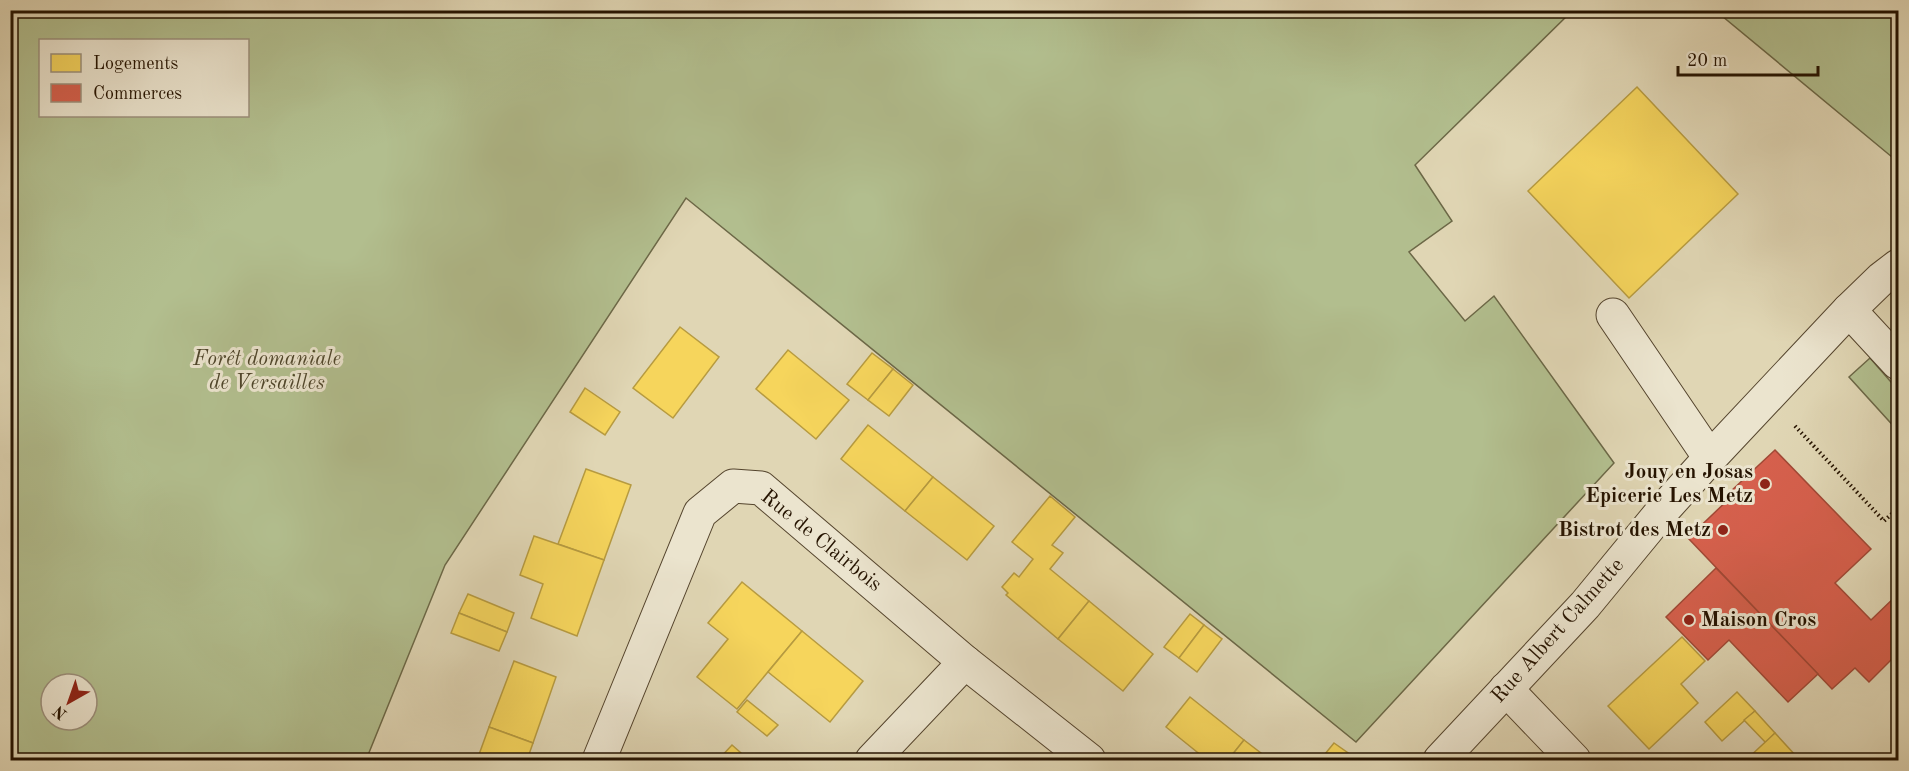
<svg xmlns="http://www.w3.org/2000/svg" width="1909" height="771" viewBox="0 0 1909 771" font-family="'Old Standard TT',serif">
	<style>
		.green { fill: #b2be8e; stroke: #6c6847; stroke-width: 1.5; fill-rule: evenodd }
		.homes { fill: #f6d55c; stroke: #b79b40; stroke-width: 1.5 }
		.shops { fill: #d6604d; stroke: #a14936; stroke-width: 1.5 }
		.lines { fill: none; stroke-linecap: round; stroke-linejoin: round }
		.minor-casing { stroke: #54442d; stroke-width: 35 }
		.path { stroke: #251300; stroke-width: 4; stroke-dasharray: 1.5 3; stroke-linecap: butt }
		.minor { stroke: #ebe4ce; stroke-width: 33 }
		.poi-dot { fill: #8f2418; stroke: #ebe4ce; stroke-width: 2 }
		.labels { text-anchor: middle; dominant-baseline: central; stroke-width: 6; stroke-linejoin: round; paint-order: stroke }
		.park-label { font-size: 21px; font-style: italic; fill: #4f462b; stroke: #ebe4ce }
		.poi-label { font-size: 21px; font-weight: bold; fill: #251300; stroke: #ebe4ce; text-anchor: end }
		.street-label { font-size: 21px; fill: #251300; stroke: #ebe4ce }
	</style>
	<rect width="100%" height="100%" fill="#e0d6b4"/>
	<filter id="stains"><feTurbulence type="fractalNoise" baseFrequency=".00333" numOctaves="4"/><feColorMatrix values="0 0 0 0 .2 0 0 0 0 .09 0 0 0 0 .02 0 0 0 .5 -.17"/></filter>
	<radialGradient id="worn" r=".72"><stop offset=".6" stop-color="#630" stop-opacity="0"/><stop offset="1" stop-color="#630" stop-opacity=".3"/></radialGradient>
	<g class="green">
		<path d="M10 11H1572L1415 165 1452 221 1409 252 1465 321 1494 296 1614 463 1356 742 686 198 445 565 366 760H11ZM40 40H248V116H40ZM51 684H87V720H51Z"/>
		<polygon points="1716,11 1898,11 1898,162"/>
		<polygon points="1870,358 1898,390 1898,431 1849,377"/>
	</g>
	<g class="homes">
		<polygon points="1637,87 1738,194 1629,298 1528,191"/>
		<polygon points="680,327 719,357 673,418 633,388"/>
		<polygon points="788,350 849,400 816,439 756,389"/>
		<polygon points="872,353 893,369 868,400 847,384"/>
		<polygon points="893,369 913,385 889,416 868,400"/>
		<polygon points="585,388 620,412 605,435 570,412"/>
		<polygon points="868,425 933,477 905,511 841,459"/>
		<polygon points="586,469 631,485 604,560 558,544"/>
		<polygon points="933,477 994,526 967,560 905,511"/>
		<polygon points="1050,496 1075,517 1052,545 1063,553 1050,569 1089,601 1058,639 1006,595 1008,593 1002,587 1014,573 1019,577 1033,559 1012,542"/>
		<polygon points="534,536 604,560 577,636 531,618 543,584 520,575"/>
		<polygon points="742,582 802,631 737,709 697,677 728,639 708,623"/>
		<polygon points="468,594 514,613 507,632 459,613"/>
		<polygon points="1089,601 1153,654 1123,691 1058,639"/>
		<polygon points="459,613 507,632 499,651 451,633"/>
		<polygon points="1190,614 1204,625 1179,658 1164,647"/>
		<polygon points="1204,625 1222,639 1197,672 1179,658"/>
		<polygon points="802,631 863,681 830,722 768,672"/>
		<polygon points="1682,637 1705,661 1681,684 1698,703 1649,749 1608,706"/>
		<polygon points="514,661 556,677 533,743 489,727"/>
		<polygon points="1737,692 1755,711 1722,741 1705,722"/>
		<polygon points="1190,697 1244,740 1228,760 1207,760 1166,727"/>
		<polygon points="747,700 778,725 767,736 737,712"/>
		<polygon points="1755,711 1775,733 1766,743 1744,720"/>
		<polygon points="489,727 533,743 527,760 477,760"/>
		<polygon points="1775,733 1796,756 1791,760 1746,760"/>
		<polygon points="1244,740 1270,760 1228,760"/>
		<polygon points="1334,743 1351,755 1347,760 1320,760"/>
		<polygon points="732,745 749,760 718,760"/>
	</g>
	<g class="shops">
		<polygon points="1775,450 1871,549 1835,583 1871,620 1898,594 1898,653 1869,682 1855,668 1832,689 1688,538 1733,495 1730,492"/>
		<polygon points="1716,568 1818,674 1788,702 1729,640 1708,660 1666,617"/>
	</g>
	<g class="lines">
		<defs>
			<g id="minor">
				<polyline points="1849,310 1898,363"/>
				<polyline points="1613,315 1710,458"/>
				<polyline points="1506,689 1574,760"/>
				<polyline points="599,760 700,513 733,486 761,488 965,662 1089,760"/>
				<polyline points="872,760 965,662"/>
				<polyline points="1440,760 1585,605 1664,509 1710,458 1849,310 1881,279 1898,266"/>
			</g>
		</defs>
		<use href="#minor" class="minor-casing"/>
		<polyline class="path" points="1795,426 1884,521 1898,508"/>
		<use href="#minor" class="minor"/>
	</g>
	<g class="poi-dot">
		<circle cx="1765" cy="484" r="6"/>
		<circle cx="1723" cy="530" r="6"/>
		<circle cx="1689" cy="620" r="6"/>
	</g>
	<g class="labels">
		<g class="park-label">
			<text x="267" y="359">Forêt domaniale<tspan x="267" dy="24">de Versailles</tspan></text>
		</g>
		<g class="poi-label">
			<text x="1753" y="472">Jouy en Josas<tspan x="1753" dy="24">Epicerie Les Metz</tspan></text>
			<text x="1711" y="530">Bistrot des Metz</text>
			<text x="1701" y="620" text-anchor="start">Maison Cros</text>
		</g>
		<g class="street-label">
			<text transform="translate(821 541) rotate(39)">Rue de Clairbois</text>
			<text transform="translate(1558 631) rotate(-48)">Rue Albert Calmette</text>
		</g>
	</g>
	<rect width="1909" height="771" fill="none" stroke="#e0d6b4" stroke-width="36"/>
	<rect x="12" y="12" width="1885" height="747" fill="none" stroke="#251300" stroke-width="3"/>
	<rect x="18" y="18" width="1873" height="735" fill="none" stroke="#251300" stroke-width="1.5"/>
	<rect x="39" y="39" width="210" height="78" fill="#ebe4ce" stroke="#9c907c" stroke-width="1.5"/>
	<rect x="51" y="54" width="30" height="18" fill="#f6d55c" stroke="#9c907c" stroke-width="1.5"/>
	<text x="93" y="69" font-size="18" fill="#251300">Logements</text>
	<rect x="51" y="84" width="30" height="18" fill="#d6604d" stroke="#9c907c" stroke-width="1.5"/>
	<text x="93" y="99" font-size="18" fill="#251300">Commerces</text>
	<g transform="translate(69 702) rotate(220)"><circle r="28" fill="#ebe4ce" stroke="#9c907c" stroke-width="1.5"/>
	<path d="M0-4.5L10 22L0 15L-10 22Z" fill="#8f2418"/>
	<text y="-9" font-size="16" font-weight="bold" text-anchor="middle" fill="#251300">N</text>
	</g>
	<path d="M1678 66v9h140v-9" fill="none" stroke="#251300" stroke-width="3"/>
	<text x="1687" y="66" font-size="18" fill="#251300" stroke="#ebe4ce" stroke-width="4.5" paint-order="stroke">20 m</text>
	<rect width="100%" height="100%" filter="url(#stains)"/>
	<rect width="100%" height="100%" fill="url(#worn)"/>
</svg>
